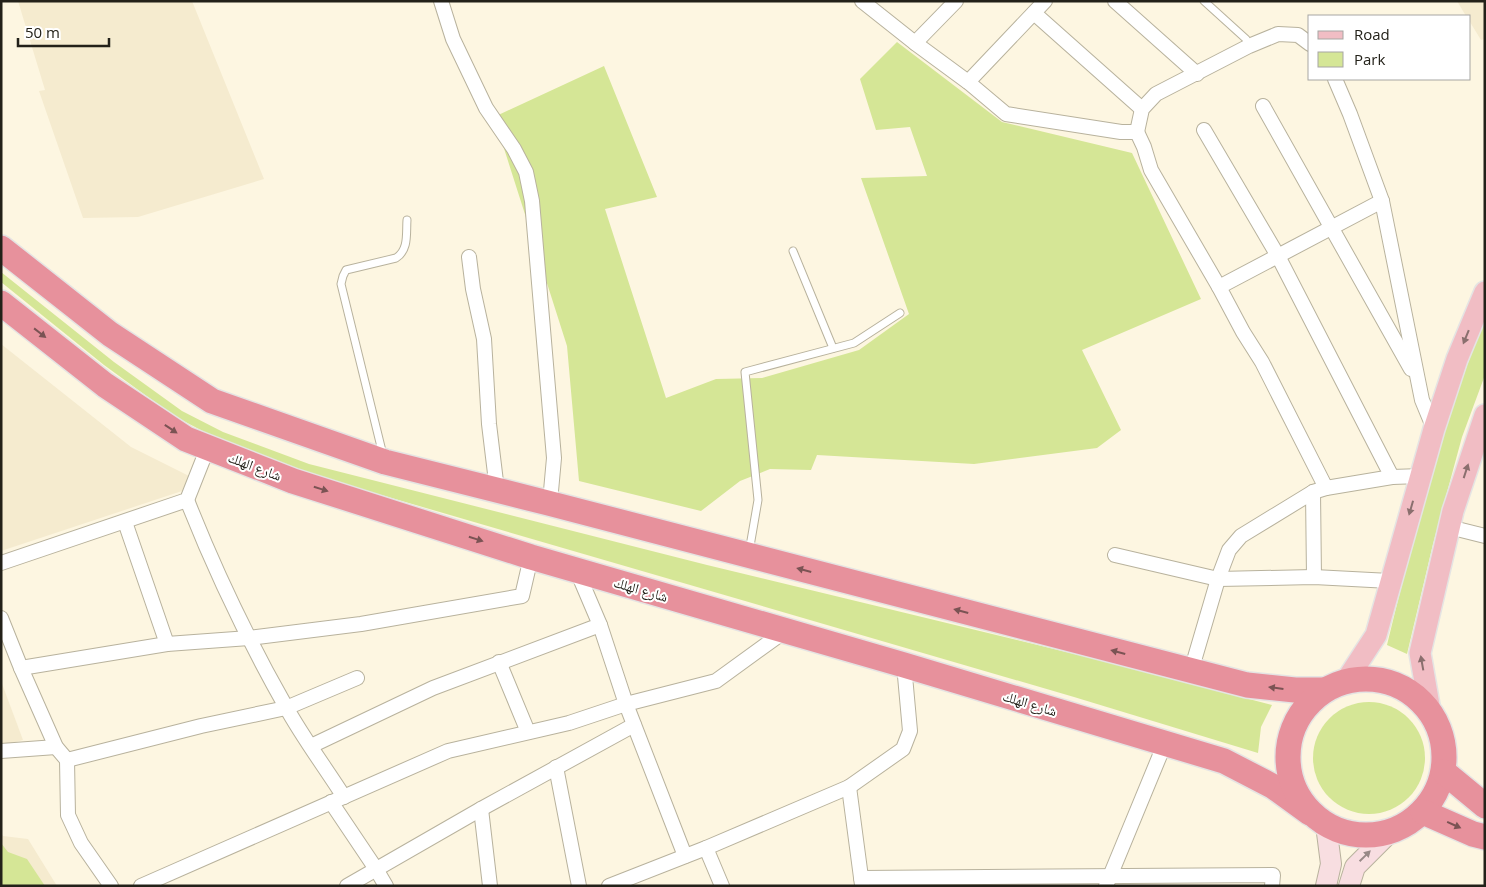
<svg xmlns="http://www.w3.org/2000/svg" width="1486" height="887" viewBox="0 0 1486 887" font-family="'Open Sans','Noto Naskh Arabic',sans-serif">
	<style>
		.built { fill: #f5ebcf }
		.green { fill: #d5e696 }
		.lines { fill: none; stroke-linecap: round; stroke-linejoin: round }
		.lane-casing { stroke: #b8b29d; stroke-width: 9 }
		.street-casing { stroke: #b8b29d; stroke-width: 16 }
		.secondary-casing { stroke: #b8b29d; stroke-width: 22 }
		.primary-casing { stroke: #e5e4e3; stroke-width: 24 }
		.highway-casing { stroke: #e5e4e3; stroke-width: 28 }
		.lane { stroke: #fff; stroke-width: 7 }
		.street { stroke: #fff; stroke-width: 14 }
		.secondary { stroke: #f8dee1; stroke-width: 20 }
		.primary { stroke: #f1bdc4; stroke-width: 21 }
		.highway { stroke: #e7919c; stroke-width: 25 }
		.oneway { fill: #7b5354 }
		.oneway2 { fill: #8a6f6e }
		.oneway3 { fill: #988987 }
		.labels { text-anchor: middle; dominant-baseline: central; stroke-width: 4; stroke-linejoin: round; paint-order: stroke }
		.street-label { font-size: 14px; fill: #232119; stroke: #fff }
	</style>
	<rect width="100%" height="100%" fill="#fdf6e1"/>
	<g class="built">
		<polygon points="18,1 192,1 264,179 138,217 83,218 39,91 45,90"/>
		<polygon points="1457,1 1485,1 1485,39 1481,40 1470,22 1470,16 1466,16"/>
		<polygon points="1,344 131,447 189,476 182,491 1,551"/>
		<polygon points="1,681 23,740 1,746"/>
		<polygon points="1,833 3,836 28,839 57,886 1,886"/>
	</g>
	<g class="green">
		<polygon points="897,42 1002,122 1132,153 1201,299 1082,350 1121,430 1097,448 974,464 817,455 811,470 770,469 740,481 701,511 579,481 567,346 494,117 604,66 657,197 605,209 666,398 716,379 762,378 859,350 909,314 861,178 927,176 910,127 876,130 860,79"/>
		<polygon points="1,272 114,362 182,411 223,432 309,464 707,565 1087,657 1272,705 1261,727 1258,753 1074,697 306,473 218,439 174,416 104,365 1,282"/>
		<path d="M1485 319V375L1462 437 1433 544 1407 654 1387 645C1414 534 1442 424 1485 319Z"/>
		<circle cx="1369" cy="758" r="56"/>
		<polygon points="1,843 8,852 27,859 45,886 1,886"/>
	</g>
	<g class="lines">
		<defs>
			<g id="lane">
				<polyline points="1204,1 1246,39 1249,46"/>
				<polyline points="793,251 833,348"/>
				<path d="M383 455 341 284 343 276 346 270 396 258C409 250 406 233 407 220"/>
				<polyline points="749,552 758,500 745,372 854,343 900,313"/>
			</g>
			<g id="street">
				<polyline points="441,1 453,39 486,108 514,149 526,172 532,201 554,458 551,491 548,503"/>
				<polyline points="862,1 915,43 968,82 1006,114 1121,132 1137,132 1144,147 1151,170 1219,287 1243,332 1262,362 1326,488 1392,477 1421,476"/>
				<polyline points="1115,1 1197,74"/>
				<polyline points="1034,13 1142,109"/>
				<polyline points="915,43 956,1"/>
				<polyline points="1335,79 1350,114 1382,201 1422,400 1434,429"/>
				<polyline points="968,82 1045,1"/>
				<polyline points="1263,106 1411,369"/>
				<polyline points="1204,130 1278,256 1392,477"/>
				<polyline points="1137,132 1142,109 1156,94 1249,46 1278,34 1298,35 1310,44"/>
				<polyline points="469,257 473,289 484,339 489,424 497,490"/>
				<polyline points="1219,287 1382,201"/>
				<polyline points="1313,492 1314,577"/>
				<path d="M187 500C215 571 248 640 286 707 303 738 325 767 344 797"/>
				<polyline points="125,522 167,644"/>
				<polyline points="1449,527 1485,536"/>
				<polyline points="1115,555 1218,579 1314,577 1390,581"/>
				<polyline points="1,563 187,500 208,447"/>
				<polyline points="1,618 21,668 56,747 67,760 68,815 81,843 111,886"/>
				<polyline points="600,625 626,704 685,856"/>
				<polyline points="499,662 528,732"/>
				<polyline points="21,668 167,644 249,638 361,624 522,596 531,557"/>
				<polyline points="1191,671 1218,579 1229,550 1241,536 1313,492 1326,488"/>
				<polyline points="311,746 433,688 600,625 577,571"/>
				<polyline points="1,751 56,747"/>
				<polyline points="67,760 201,726 286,708 357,678"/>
				<polyline points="556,767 579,886"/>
				<polyline points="849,787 862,885"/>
				<polyline points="331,802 376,869 386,886"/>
				<polyline points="481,809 490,886"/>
				<polyline points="706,848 722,886"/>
				<polyline points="861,878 1273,875 1272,886"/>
				<polyline points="141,886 448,751 569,723 626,704 716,681 785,631"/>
				<polyline points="347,886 481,809 634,725"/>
				<polyline points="609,886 706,848 849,787 903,749 910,731 904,665"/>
				<polyline points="1106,886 1165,743"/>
			</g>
			<g id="secondary">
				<polyline points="1326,886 1331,864 1326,825"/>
				<polyline points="1349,886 1355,867 1390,832"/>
			</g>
			<g id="primary">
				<polyline points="1346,681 1376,635 1434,429 1457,359 1485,292"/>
				<polyline points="1430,711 1420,653 1453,511 1485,415"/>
			</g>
			<g id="highway">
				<polyline points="1,248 110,334 212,401 385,462 548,503 1247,685 1295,690 1325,690"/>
				<polyline points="1,303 105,385 186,439 293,481 531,557 904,665 1224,761 1274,787 1310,813"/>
				<circle cx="1366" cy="757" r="78"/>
				<polyline points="1444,772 1485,806"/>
				<polyline points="1423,812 1473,834 1485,837"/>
			</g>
		</defs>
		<use href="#lane" class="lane-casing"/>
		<use href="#street" class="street-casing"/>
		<use href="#secondary" class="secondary-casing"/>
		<use href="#primary" class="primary-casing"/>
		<use href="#highway" class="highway-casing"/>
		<use href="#lane" class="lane"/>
		<use href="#street" class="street"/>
		<use href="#secondary" class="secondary"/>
		<use href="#primary" class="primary"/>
		<use href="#highway" class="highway"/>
	</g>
	<defs><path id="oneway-solid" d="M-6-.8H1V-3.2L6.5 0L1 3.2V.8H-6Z" transform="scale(1.25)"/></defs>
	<g class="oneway">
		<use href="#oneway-solid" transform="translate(40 333) rotate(38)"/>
		<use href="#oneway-solid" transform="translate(171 429) rotate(34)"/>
		<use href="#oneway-solid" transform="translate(321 489) rotate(17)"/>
		<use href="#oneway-solid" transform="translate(476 539) rotate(18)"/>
		<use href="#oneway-solid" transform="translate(804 570) rotate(-165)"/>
		<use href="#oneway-solid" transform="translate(961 611) rotate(-165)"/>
		<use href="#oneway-solid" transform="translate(1118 652) rotate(-165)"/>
		<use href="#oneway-solid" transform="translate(1276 688) rotate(-173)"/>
		<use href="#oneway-solid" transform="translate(1454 825) rotate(24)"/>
	</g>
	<g class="oneway2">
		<use href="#oneway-solid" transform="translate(1466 337) rotate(112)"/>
		<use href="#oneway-solid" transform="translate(1466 471) rotate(-72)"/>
		<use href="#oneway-solid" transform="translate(1411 508) rotate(106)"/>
		<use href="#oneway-solid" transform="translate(1422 663) rotate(-100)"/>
	</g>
	<use class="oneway3" href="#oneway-solid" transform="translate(1365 856) rotate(-44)"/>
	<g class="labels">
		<g class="street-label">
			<text transform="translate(255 466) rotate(21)">شارع الهلك</text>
			<text transform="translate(641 589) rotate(16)">شارع الهلك</text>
			<text transform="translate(1030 703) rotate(17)">شارع الهلك</text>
		</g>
	</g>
	<rect width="1486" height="887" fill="none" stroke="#232119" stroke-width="5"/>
	<rect x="1308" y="15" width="162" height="65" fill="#ffffff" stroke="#a7a6a3"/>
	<rect x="1318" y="31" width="25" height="8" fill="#f1bdc4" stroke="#a7a6a3"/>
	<text x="1354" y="40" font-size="15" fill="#232119">Road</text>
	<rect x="1318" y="52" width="25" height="15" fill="#d5e696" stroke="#a7a6a3"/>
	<text x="1354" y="65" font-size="15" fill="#232119">Park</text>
	<path d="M18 38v8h91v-8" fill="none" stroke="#232119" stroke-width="2.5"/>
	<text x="25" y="38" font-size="15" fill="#232119" stroke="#ffffff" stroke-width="4" paint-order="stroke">50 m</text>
</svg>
